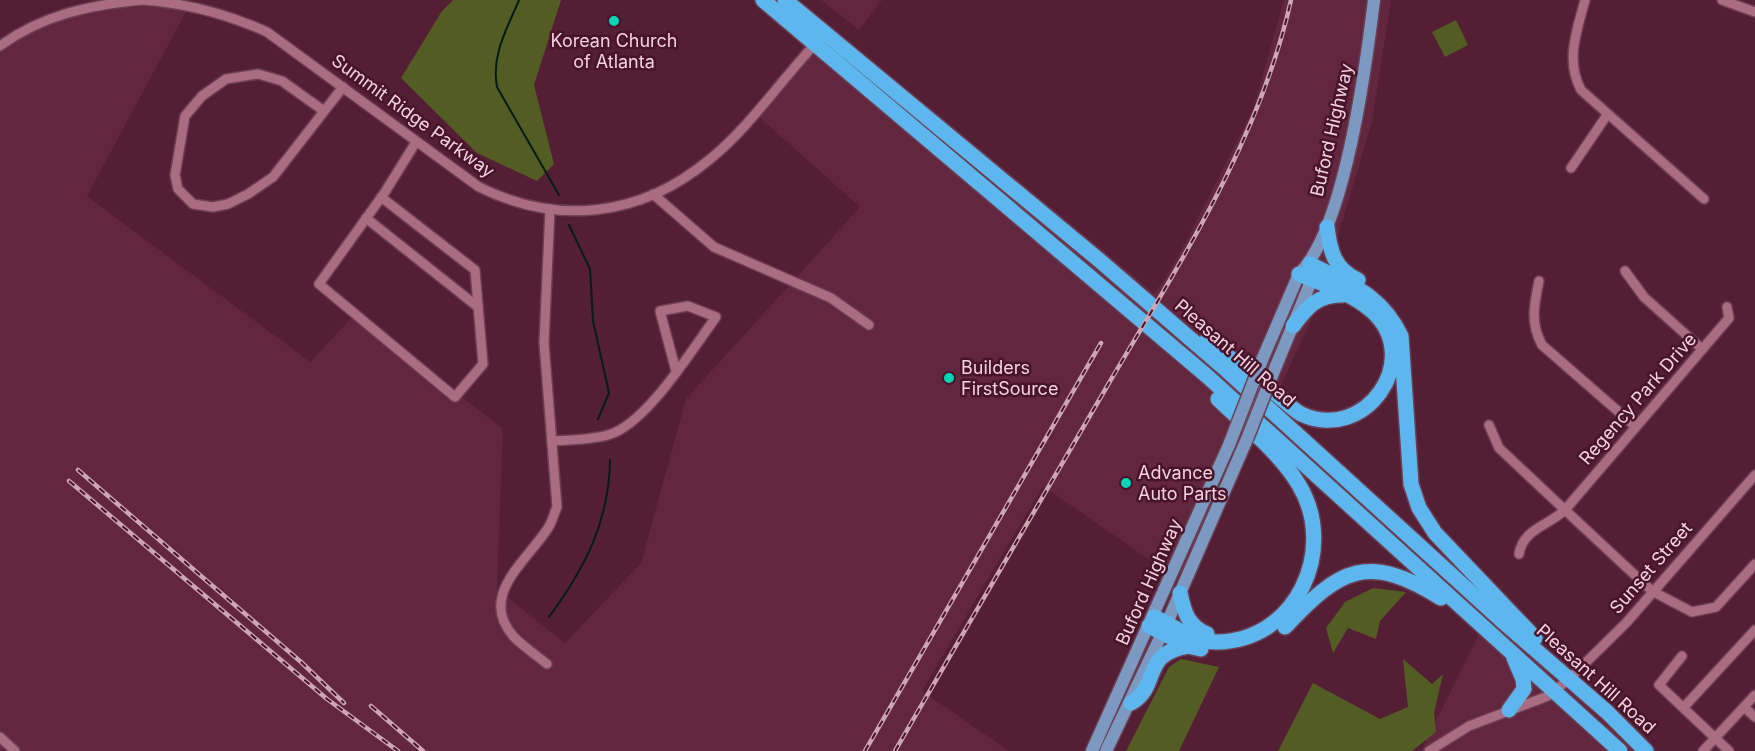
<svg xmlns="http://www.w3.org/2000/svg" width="1755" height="751" font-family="Inter,sans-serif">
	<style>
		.built { fill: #63263f }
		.green { fill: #535c22 }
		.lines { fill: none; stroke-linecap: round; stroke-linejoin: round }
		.stream { stroke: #041c17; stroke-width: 2 }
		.minor-casing { stroke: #6c3e52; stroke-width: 12 }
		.major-casing { stroke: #6c3e52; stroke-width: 15 }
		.highway-casing { stroke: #6c3e52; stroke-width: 18 }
		.minor { stroke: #aa6c81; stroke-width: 9 }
		.major { stroke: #7c99c2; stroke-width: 12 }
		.highway { stroke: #5db7ee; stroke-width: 15 }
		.rail-casing { stroke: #cda6b3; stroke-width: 4.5 }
		.rail { stroke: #48142a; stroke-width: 2; stroke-dasharray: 7; stroke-linecap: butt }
		.major-bridge-casing { stroke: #6c3e52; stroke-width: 15; stroke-linecap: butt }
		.major-bridge { stroke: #7c99c2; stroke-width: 12 }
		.poi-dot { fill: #00d5b7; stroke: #48142a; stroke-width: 2 }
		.labels { text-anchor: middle; stroke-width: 5; stroke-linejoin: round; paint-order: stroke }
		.poi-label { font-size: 18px; fill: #f5d2dd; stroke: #48142a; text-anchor: start }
		.street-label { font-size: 18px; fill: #f5d2dd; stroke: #48142a }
	</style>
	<rect width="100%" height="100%" fill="#541f34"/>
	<!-- built -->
	<g class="built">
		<path d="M821 0H882L859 30Z"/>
		<path d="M1284 0H1391L1372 122 1315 312 1189 583 1154 563 1043 486 922 691 1009 751H0V51L25 35 87 11 141 2 188 8 87 196 310 362 355 314 503 429 497 589 565 643 641 563 686 399 860 207 758 116 824 39 941 117 1154 293 1165 279 1186 241 1253 110Z"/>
		<path d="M1493 606 1642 751H1421Z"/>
	</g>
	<!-- green -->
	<g class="green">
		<path d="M453 0H561L534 85 554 164 537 181 477 153 401 78 442 11Z"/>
		<path d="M1456 20 1468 45 1445 57 1432 32Z"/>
		<path d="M1373 588 1406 592 1380 621 1376 639 1348 628 1333 653 1326 628 1345 602Z"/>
		<path d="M1181 659 1219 667 1179 751H1126L1169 667Z"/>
		<path d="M1403 659 1432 684 1443 674 1434 713 1436 732 1412 751H1278L1313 683 1380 719 1408 707Z"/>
	</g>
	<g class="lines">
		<!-- stream -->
		<g class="stream">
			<path d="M519 0C507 29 491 55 497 87L559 195"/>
			<path d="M569 225 590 269 593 321 609 393 598 419"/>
			<path d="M549 617C585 568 609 522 610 460"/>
		</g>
		<defs>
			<g id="minor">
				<path d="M142 0C187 3 227 14 267 32L479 187C558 226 640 217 709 160 750 127 781 80 817 42"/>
				<path d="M1585 0C1577 31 1565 60 1581 90L1704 199"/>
				<path d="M1722 0 1755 12"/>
				<path d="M0 46C42 15 90 5 142 0"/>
				<path d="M324 111 282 81 258 74 226 79 202 96 185 116 175 175 178 189 193 204 213 207 228 204 248 194 273 177 343 87"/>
				<path d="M1571 168 1607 115"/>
				<path d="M653 194 714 247 831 298 869 325"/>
				<path d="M381 197 475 270 483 364 455 397 319 284C341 253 363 223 385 192L416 142"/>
				<path d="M366 218 478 307"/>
				<path d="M1625 271 1644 297 1702 349"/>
				<path d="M1539 281C1534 305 1530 323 1542 345L1635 426"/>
				<path d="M1727 307 1729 318 1565 510 1652 591 1692 612 1716 607 1755 564"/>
				<path d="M1489 425 1499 448 1565 510C1548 526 1523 529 1519 554"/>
				<path d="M552 441C570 440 590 440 608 435 646 425 693 348 716 317L688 306 660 311 676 371"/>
				<path d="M1682 656 1659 685 1729 751"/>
				<path d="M547 664C536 655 524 647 514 637 477 596 527 561 548 528 552 522 554 514 557 507L544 343 550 209"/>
				<path d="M1684 707 1755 630"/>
				<path d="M1744 707 1755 717"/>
				<path d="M0 737 15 751"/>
				<path d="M1429 751 1469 726 1548 696 1569 679 1626 623 1755 475"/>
				<path d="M1703 751 1755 695"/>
			</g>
			<g id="major">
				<path d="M1262 360 1299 274C1345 229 1366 66 1374 0"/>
				<path d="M1276 366 1312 279 1311 271"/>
				<path d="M1092 751 1229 445"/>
				<path d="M1106 751 1167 623 1247 439"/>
			</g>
			<g id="highway">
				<path d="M763 0 1207 376 1620 751"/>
				<path d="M785 0 1099 260 1223 367 1500 619 1607 712 1646 751"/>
				<path d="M1327 227C1330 251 1334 269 1358 280"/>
				<path d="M1310 264C1350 285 1380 293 1401 336L1411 484 1419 508 1435 533 1535 638"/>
				<path d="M1293 326C1307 307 1318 294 1343 295"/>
				<path d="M1207 340C1230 358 1253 376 1276 394 1284 400 1292 409 1301 414 1365 444 1425 359 1372 311 1353 294 1323 284 1299 274"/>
				<path d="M1180 593C1184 612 1188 626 1207 634"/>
				<path d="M1154 617C1175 626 1193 642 1217 642 1296 641 1338 550 1299 485 1281 454 1244 424 1218 399"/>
				<path d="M1149 626 1188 646 1201 649"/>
				<path d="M1285 627C1341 567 1368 553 1441 598"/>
				<path d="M1131 703C1161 686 1140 654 1188 646"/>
				<path d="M1509 710 1524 689 1523 679 1514 658"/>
			</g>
		</defs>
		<!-- minor casing -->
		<use href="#minor" class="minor-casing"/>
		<!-- major casing -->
		<use href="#major" class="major-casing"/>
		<!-- highway casing -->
		<use href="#highway" class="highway-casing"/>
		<!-- minor -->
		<use href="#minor" class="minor"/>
		<!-- major -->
		<use href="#major" class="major"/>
		<!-- highway -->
		<use href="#highway" class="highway"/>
		<defs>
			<g id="rail">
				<path d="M78 470 301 662 344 703"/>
				<path d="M69 481 327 699 398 751"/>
				<path d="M371 706 423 751"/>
				<path d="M865 751 1101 343"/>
				<path d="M895 751C966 628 1038 505 1109 383 1181 261 1260 139 1291 0"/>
			</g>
		</defs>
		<!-- rail casing -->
		<use href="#rail" class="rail-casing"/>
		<!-- rail -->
		<use href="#rail" class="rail"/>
		<defs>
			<g id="major-bridge">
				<path d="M1247 439 1276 366"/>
				<path d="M1229 445 1262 360"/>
			</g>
		</defs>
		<!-- major-bridge casing -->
		<use href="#major-bridge" class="major-bridge-casing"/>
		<!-- major-bridge -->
		<use href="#major-bridge" class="major-bridge"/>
	</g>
	<!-- markers -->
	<g class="poi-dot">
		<circle cx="614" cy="21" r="6"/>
		<circle cx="949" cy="378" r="6"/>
		<circle cx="1126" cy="483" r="6"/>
	</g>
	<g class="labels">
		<!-- poi labels -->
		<g class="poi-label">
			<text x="614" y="47" text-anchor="middle">Korean Church<tspan x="614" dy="21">of Atlanta</tspan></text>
			<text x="961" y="374">Builders<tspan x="961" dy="21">FirstSource</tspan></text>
			<text x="1138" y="479">Advance<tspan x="1138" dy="21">Auto Parts</tspan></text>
		</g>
		<!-- street labels -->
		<g class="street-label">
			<text transform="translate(413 116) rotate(36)" y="6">Summit Ridge Parkway</text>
			<text transform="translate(1332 130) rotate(-77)" y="6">Buford Highway</text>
			<text transform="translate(1235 353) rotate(41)" y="6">Pleasant Hill Road</text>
			<text transform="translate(1638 399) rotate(-49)" y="6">Regency Park Drive</text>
			<text transform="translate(1651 568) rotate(-49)" y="6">Sunset Street</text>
			<text transform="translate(1149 582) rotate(-66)" y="6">Buford Highway</text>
			<text transform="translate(1596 679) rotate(42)" y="6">Pleasant Hill Road</text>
		</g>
	</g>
</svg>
